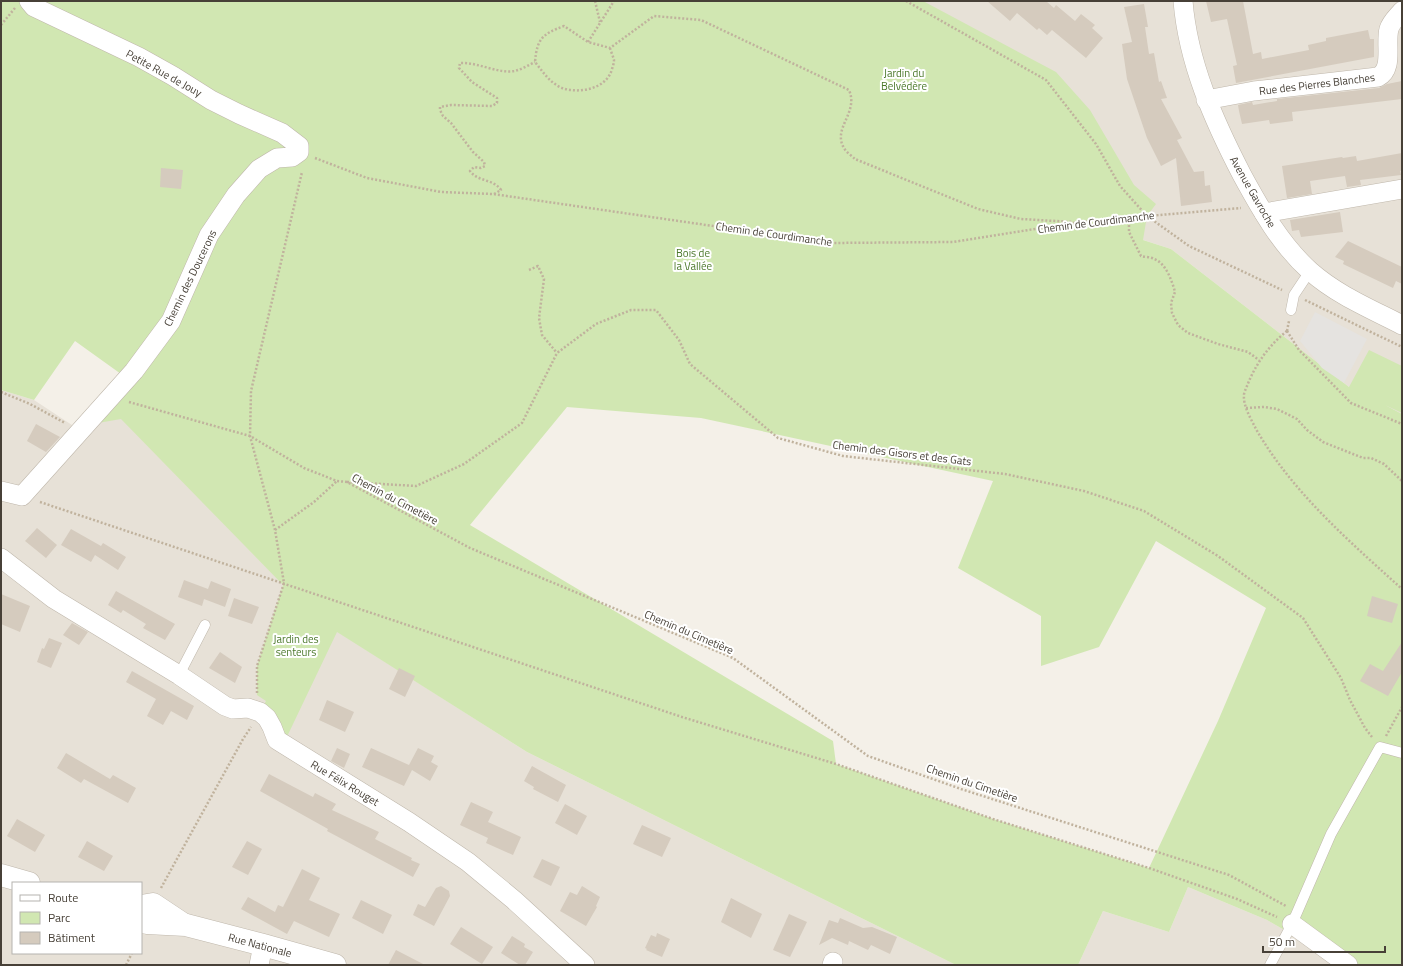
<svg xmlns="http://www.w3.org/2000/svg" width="1403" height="966" font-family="'Titillium Web',sans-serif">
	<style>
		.residential { fill: #e7e1d7; fill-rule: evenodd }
		.green { fill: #d1e7b2; fill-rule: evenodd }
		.parking { fill: #e5e3e0 }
		.building { fill: #d5cbbe }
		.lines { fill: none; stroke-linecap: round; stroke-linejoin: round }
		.service-casing { stroke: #bfb7ab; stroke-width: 11 }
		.minor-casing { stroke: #bfb7ab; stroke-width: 20 }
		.tertiary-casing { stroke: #bfb7ab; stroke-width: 23 }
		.path { stroke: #c0b29d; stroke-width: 2.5; stroke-dasharray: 2 2; stroke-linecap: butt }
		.service { stroke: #fff; stroke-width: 10 }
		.minor { stroke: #fff; stroke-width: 19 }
		.tertiary { stroke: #fff; stroke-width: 22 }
		.labels { text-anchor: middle; stroke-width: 4; stroke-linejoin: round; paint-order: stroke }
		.street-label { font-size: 11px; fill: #474037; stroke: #fff }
		.park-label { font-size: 11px; fill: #4b782b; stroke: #fff }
	</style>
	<rect width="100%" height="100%" fill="#f4f0e8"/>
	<!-- residential -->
	<g class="residential">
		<path d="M411 1H1402V414L1349 387 1171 249Z"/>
		<path d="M1 390 34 400 75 427 121 418 316 618 527 752 956 965H1ZM13 883H141V953H13Z"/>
		<path d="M1188 887 1267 920 1345 965H1078L1103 911 1169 932Z"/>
	</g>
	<!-- green -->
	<path class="green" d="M1 1H923L1056 72 1090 110 1134 185 1156 204 1147 216 1143 240 1171 249 1349 387 1369 350 1402 366V413L1385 405 1402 414V965H1345L1267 920 1188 887 1169 932 1103 911 1078 965H956L527 752 337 632 283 745 260 712 266 701 257 695V666L283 585 121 419 75 427 121 374 75 341 34 400 1 390ZM567 407 701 418 993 481 958 568 1041 616V666L1099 647 1156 541 1266 608 1218 721 1149 868 993 819 836 764 833 741 470 525Z"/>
	<!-- parking -->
	<path class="parking" d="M1315 312 1367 339 1344 383 1322 368 1300 341Z"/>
	<!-- building -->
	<g class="building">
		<path d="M987 1H1046L1054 8 1056 5 1075 21 1081 14 1095 25 1092 28 1103 38 1086 58 1052 30 1047 35 1039 28 1037 30 1017 13 1010 21Z"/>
		<path d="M1206 1H1243L1253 54 1261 52 1262 59 1309 50 1308 45 1326 41V38L1368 30 1370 39H1374V57L1236 83 1233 66 1237 65 1227 19 1211 22Z"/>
		<path d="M1144 4 1148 27H1145L1149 54 1154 53 1159 82 1161 81 1167 98 1161 99 1182 138 1177 140 1194 172 1204 171 1205 186 1210 185 1212 202 1181 206 1176 158 1161 166 1147 138 1127 79 1122 44 1132 42 1124 7Z"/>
		<path d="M1402 81V99L1292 112 1293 121 1270 124 1269 120 1242 124 1239 111 1238 105 1252 102 1253 105 1277 101V99L1379 88 1387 84Z"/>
		<path d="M1402 153V170L1400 171 1401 175 1360 180 1361 185 1347 187 1345 176 1310 181 1312 194 1287 198 1282 166 1342 157 1343 158 1356 156 1357 161Z"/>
		<path d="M161 168 183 170 181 189 160 187Z"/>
		<path d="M1340 212 1343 232 1301 237 1299 230 1292 231 1290 220Z"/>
		<path d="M1348 241 1402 267V284L1396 281 1393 288 1343 264 1344 261 1335 257Z"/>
		<path d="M36 424 60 437 46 452 27 441Z"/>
		<path d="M37 528 57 545 46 558 25 541Z"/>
		<path d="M71 529 101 546 103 543 126 557 118 570 95 555 91 562 61 545Z"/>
		<path d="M184 580 208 589 211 581 231 589 225 607 204 599 202 606 178 597Z"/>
		<path d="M116 591 175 624 165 640 143 628 146 624 123 610 121 613 108 605Z"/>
		<path d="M1 594 30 606 20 632 1 624Z"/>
		<path d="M1372 596 1398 604 1392 623 1367 616Z"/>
		<path d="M234 598 259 607 252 624 228 616Z"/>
		<path d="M72 623 88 632 79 645 63 635Z"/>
		<path d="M49 638 62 643 51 668 37 662 42 648 44 649Z"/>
		<path d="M1402 642V672L1388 696 1360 681 1370 664 1383 671Z"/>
		<path d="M220 652 242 667 235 683 209 668Z"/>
		<path d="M399 668 415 676 405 697 389 689Z"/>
		<path d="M132 671 194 706 187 720 171 711 163 725 147 716 156 699 126 682Z"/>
		<path d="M327 700 354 712 345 732 319 720Z"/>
		<path d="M337 748 350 754 344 768 331 761Z"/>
		<path d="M371 748 409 765 418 748 434 756 431 762 438 766 430 781 412 770 404 786 362 767Z"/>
		<path d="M66 753 110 779 113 775 136 788 128 803 84 779 81 783 57 768Z"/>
		<path d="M532 766 566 785 558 802 533 789 534 787 524 781Z"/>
		<path d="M269 774 313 797 315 793 336 804 332 810 379 832 375 839 412 858 411 860 420 864 413 877 327 831 328 829 260 791Z"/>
		<path d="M471 802 493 812 488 822 521 837 513 855 486 843 488 838 460 825Z"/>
		<path d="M565 804 587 816 577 835 555 823Z"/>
		<path d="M17 819 45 835 35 852 7 836Z"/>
		<path d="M642 825 671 838 662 857 633 844Z"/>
		<path d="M87 841 113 856 104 871 78 857Z"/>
		<path d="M247 841 262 849 248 875 232 867Z"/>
		<path d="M542 859 560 867 551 886 533 877Z"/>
		<path d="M302 869 320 878 309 900 340 914 329 937 294 921 287 934 241 909 248 897 275 912 278 905 283 907Z"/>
		<path d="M441 886 449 891 450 896 434 926 413 915 418 904 425 907 436 888Z"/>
		<path d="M582 886 600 897 596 906 597 907 586 926 560 911 570 892 577 895Z"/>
		<path d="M731 898 762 914 751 938 721 922Z"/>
		<path d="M361 900 392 915 383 934 352 918Z"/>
		<path d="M789 914 807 922 790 957 773 950Z"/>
		<path d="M840 918 863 928 872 927 897 937 890 954 871 945 868 950 849 941 848 945 832 938 819 945 829 920 838 923Z"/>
		<path d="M461 927 493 947 482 964 450 944Z"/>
		<path d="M657 933 670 939 662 957 646 950 647 949 645 948 651 935 656 937Z"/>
		<path d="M512 936 525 944 524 947 533 952 525 965H520L501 953Z"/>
		<path d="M396 950 425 965H388Z"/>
	</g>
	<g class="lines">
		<defs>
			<g id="service">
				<path d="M1291 310 1294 295 1310 271"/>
				<path d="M179 675 205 625"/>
				<path d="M1270 965 1292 924 1331 834 1380 747 1402 753"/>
			</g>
			<g id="minor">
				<path d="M1183 1C1188 63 1214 121 1242 175 1261 210 1281 245 1310 271 1337 295 1371 309 1402 325"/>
				<path d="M1206 100 1254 91 1378 77C1394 69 1385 44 1389 29 1391 22 1397 17 1402 11"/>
				<path d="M1264 213 1402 189"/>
				<path d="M1 491 22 496 134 371 171 321 209 235 236 195 259 169 277 158 292 157 299 152V146L282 133 239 114 211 100 173 76 139 57 34 7 29 1"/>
				<path d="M1 558 54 599 179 675 225 706 233 709 248 708 260 712 267 718 272 727 277 740 409 822 468 862 514 900 585 965"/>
				<path d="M1292 924 1348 965"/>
				<path d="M259 965 263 945"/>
				<path d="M832 965 833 962"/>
			</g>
			<g id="tertiary">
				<path d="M1 875 29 883"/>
				<path d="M141 906 153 904 183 924"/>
				<path d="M141 919 147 923 186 925 263 945 335 965"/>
			</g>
		</defs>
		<!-- service casing -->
		<use href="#service" class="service-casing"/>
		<!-- minor casing -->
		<use href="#minor" class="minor-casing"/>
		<!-- tertiary casing -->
		<use href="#tertiary" class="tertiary-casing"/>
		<!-- path -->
		<g class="path">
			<path d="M595 1 600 22"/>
			<path d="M906 1 1046 80 1096 144 1120 186 1147 216 1189 246 1282 290"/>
			<path d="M1 25 15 8"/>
			<path d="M588 42 614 1"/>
			<path d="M610 48C611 52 613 56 614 60 614 63 613 66 612 69 607 89 579 94 562 88 550 83 543 72 535 62 537 39 542 34 564 26L588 42 610 48 654 16 701 20 849 90C859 113 832 128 844 148 846 152 852 156 855 159L978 209 1021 219 1073 222"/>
			<path d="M315 158 367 178 441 192 493 194 830 243 953 242 1079 222 1241 208"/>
			<path d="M494 194 501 190C494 179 478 182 470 171L474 167 481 168 485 166 484 162 473 152 451 123 443 116 440 110V107L451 105 492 106 497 103V98L472 82 459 68 460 63C478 62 498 74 515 71 522 69 529 65 535 62"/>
			<path d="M1129 217V232L1141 256C1145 257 1151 257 1154 259 1166 263 1172 281 1175 292L1171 303 1172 313 1178 325 1188 333 1218 344 1248 352 1259 360"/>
			<path d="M529 270 538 266 544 279 539 318 542 335 557 353"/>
			<path d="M1305 300 1402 347"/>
			<path d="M1287 331C1269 345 1255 365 1247 386 1246 389 1244 392 1244 395 1243 406 1251 419 1256 429 1292 492 1349 541 1402 589"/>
			<path d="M1287 331 1299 350 1351 403 1402 424"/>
			<path d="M1287 331 1289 321"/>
			<path d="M1 392 30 404 65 423"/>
			<path d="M129 402 250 436 304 468 337 481 347 482 470 548 733 658 868 756 961 789 1229 875 1286 906"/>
			<path d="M1246 408 1264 407 1277 409 1297 419 1307 430 1323 442 1363 458H1371L1384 464 1402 481"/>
			<path d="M347 482 416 486 464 464 522 423 557 353 596 324 631 310H656L679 340 690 364 778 438 843 456 1005 474 1084 491 1144 511 1218 556 1303 618 1341 678 1350 700 1365 728 1372 737"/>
			<path d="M40 502 682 717 836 764 993 819 1149 868 1237 899 1277 917"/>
			<path d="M275 530 314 502 337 481"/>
			<path d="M257 693V666L284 583 275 530 250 436 251 391 302 172"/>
			<path d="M1386 736 1402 707"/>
			<path d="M161 888 243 739 251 727"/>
			<path d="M126 965 132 953"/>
		</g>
		<!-- service -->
		<use href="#service" class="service"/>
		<!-- minor -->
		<use href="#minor" class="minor"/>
		<!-- tertiary -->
		<use href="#tertiary" class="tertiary"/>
	</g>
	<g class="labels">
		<!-- street labels -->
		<g class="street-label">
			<text transform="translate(164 73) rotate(29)" y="4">Petite Rue de Jouy</text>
			<text transform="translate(1317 84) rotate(-7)" y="4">Rue des Pierres Blanches</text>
			<text transform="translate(1253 192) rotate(60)" y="4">Avenue Gavroche</text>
			<text transform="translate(1096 222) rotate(-7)" y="4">Chemin de Courdimanche</text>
			<text transform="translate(774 234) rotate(8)" y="4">Chemin de Courdimanche</text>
			<text transform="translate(190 278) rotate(-64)" y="4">Chemin des Doucerons</text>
			<text transform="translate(902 453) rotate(7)" y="4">Chemin des Gisors et des Gats</text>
			<text transform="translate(395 499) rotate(28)" y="4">Chemin du Cimetière</text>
			<text transform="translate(689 632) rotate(23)" y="4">Chemin du Cimetière</text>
			<text transform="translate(345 783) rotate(31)" y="4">Rue Félix Rouget</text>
			<text transform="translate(972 783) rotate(19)" y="4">Chemin du Cimetière</text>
			<text transform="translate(260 945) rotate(15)" y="4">Rue Nationale</text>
		</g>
		<!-- park labels -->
		<g class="park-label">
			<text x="904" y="77">Jardin du<tspan x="904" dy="13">Belvédère</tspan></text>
			<text x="693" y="257">Bois de<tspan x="693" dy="13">la Vallée</tspan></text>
			<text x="296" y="643">Jardin des<tspan x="296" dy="13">senteurs</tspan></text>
		</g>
	</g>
	<!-- border -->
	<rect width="1403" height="966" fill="none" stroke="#474037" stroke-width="4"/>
	<!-- legend -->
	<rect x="12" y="882" width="130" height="72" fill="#ffffff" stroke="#b5b3af"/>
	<rect x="20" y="895" width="20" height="6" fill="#ffffff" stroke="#b5b3af"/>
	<text x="48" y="902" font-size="12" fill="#474037">Route</text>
	<rect x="20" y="912" width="20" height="12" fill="#d1e7b2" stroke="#b5b3af"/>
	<text x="48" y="922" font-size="12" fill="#474037">Parc</text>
	<rect x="20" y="932" width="20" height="12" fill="#d5cbbe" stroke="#b5b3af"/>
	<text x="48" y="942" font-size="12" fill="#474037">Bâtiment</text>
	<!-- scale -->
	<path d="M1263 946v6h122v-6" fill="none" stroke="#474037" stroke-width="2"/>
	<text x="1269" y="946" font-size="12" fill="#474037" stroke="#ffffff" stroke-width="3" paint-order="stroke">50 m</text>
</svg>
